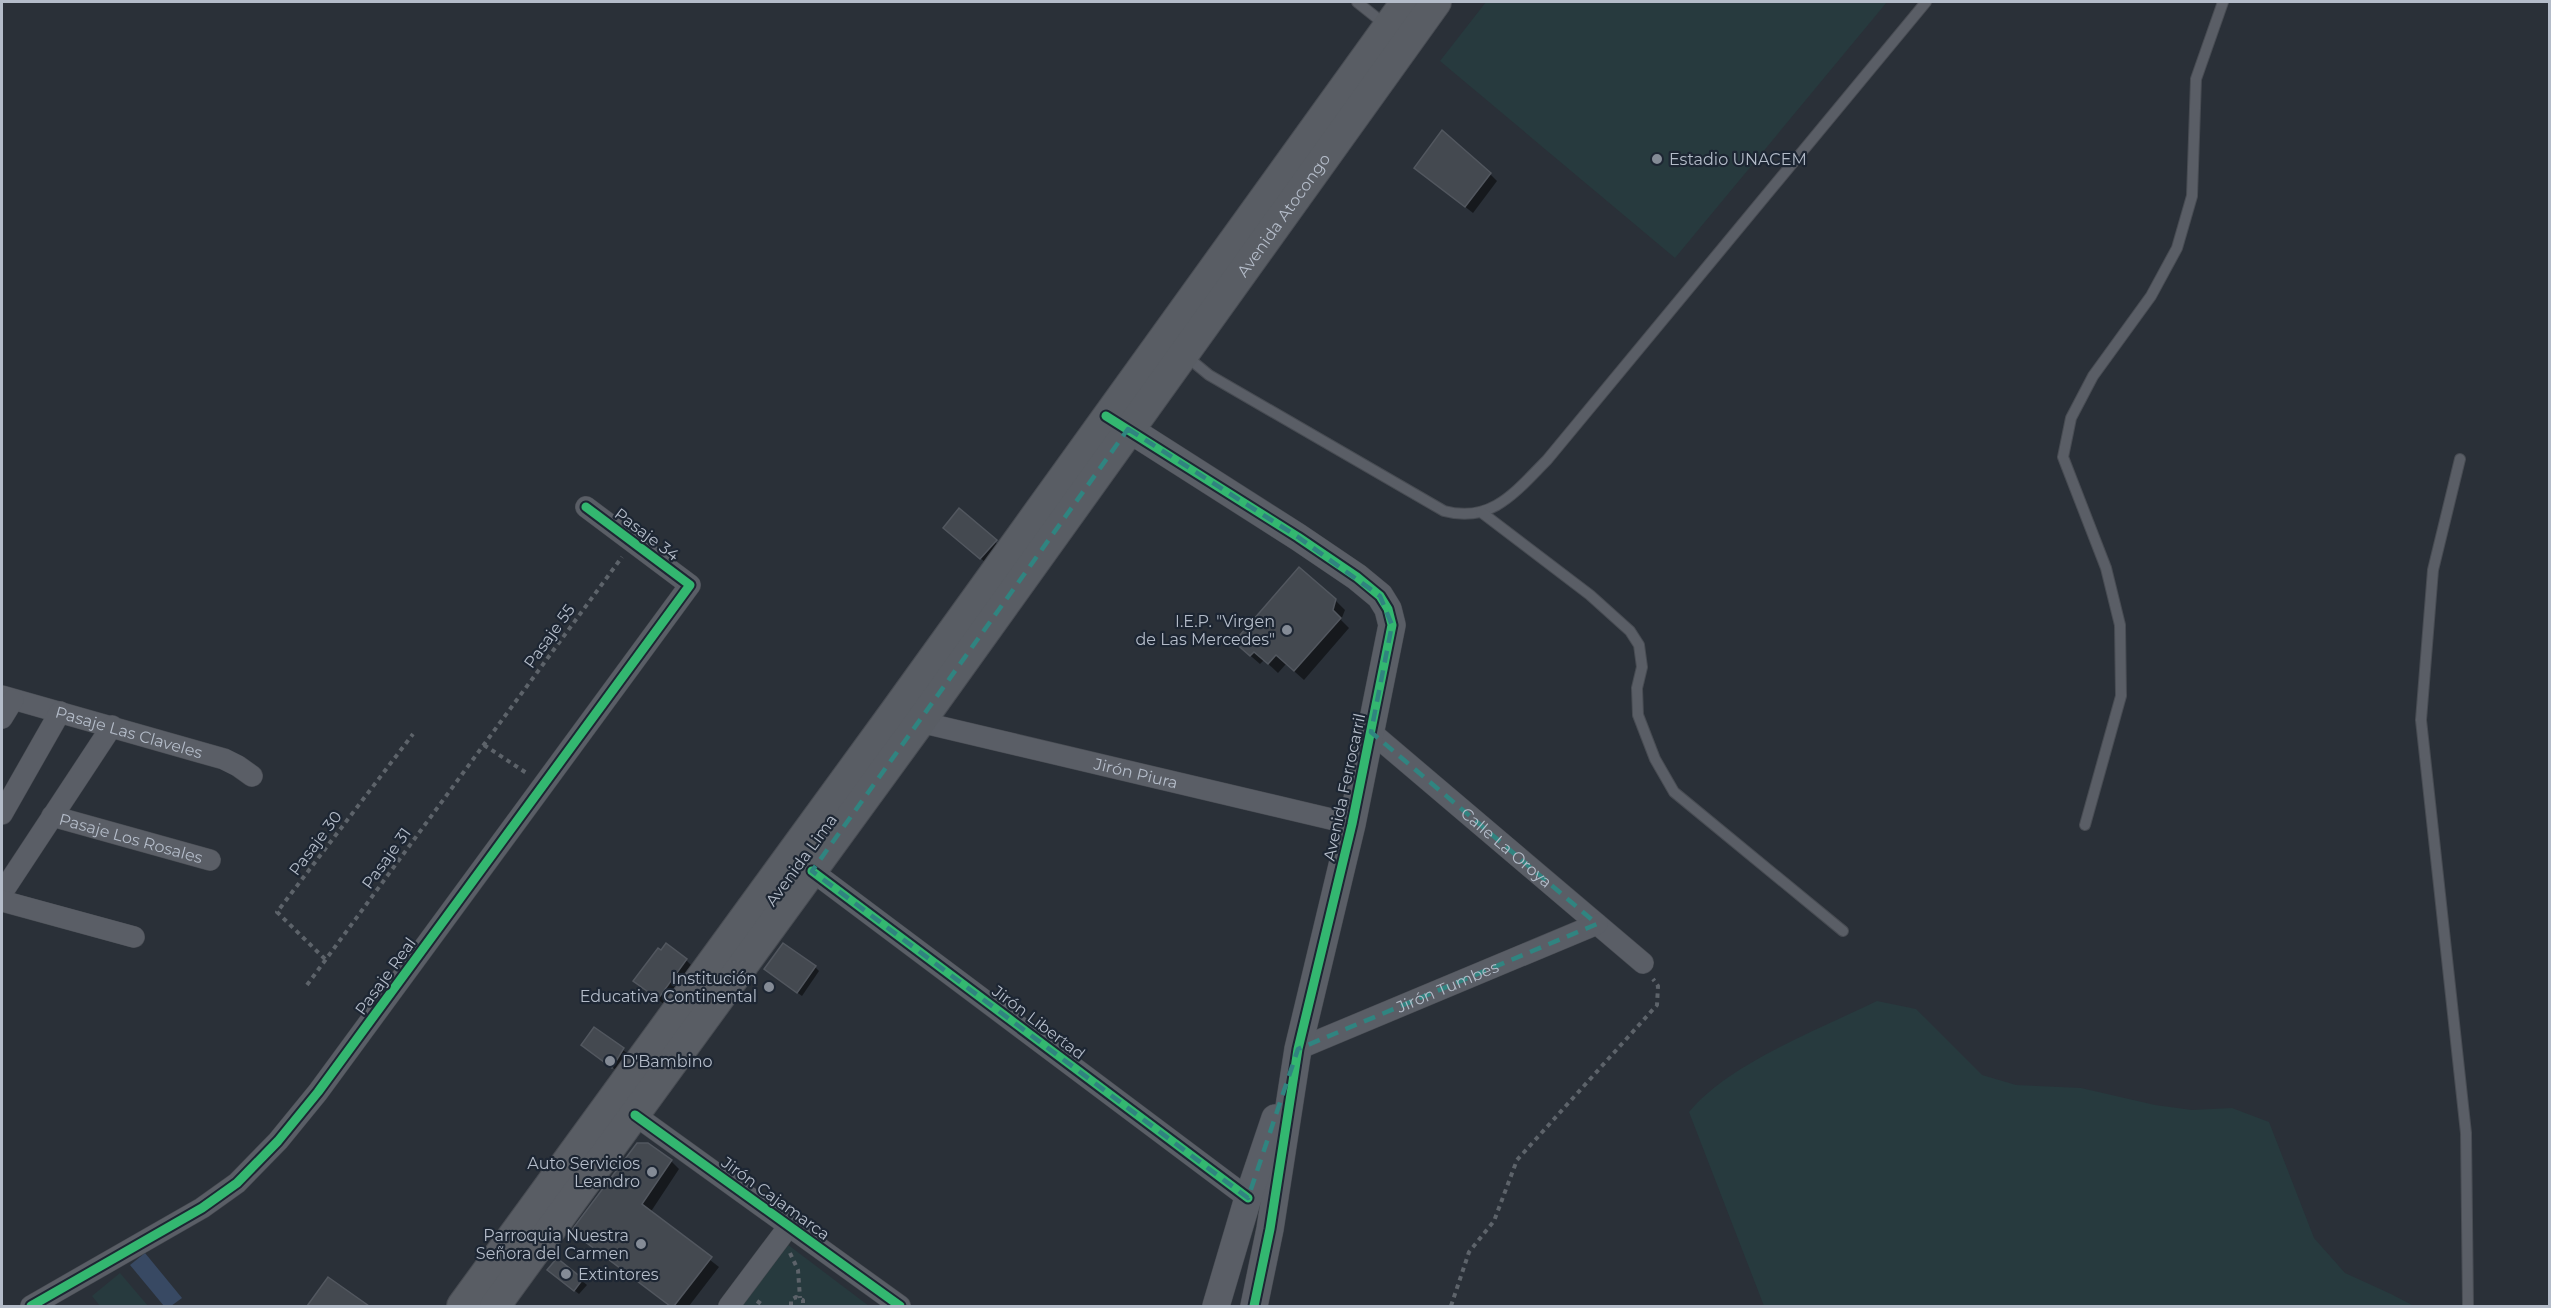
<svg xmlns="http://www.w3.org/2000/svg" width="2551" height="1308" font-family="Montserrat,sans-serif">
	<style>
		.green { fill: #273a3e }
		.water { fill: #384963 }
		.shadow { fill: #0007 }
		.building { fill: #444950; stroke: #52575f; stroke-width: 1.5 }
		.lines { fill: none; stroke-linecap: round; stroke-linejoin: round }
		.service-casing { stroke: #484c53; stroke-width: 12 }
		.minor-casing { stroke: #484c53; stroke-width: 22 }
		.tertiary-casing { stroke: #484c53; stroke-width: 28 }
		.secondary-casing { stroke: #484c53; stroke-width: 32 }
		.path { stroke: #5d636a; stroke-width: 4; stroke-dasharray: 4.5 4.5; stroke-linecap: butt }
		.service { stroke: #5a5e66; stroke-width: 10 }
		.minor { stroke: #5a5e66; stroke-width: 21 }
		.tertiary { stroke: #5a5e66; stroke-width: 27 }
		.secondary { stroke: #595d64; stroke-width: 30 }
		.cycleway-casing { stroke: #1d2633; stroke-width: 13 }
		.cycleway { stroke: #33b770; stroke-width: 9 }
		.marked { fill: none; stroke: #308480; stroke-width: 4.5; stroke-dasharray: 12 8; stroke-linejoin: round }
		.poi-dot { fill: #848b96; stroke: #1d2633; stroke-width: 2 }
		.labels { text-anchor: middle; stroke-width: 4.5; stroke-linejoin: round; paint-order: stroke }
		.poi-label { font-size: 16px; fill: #b4bcc9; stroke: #1d2633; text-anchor: end }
		.street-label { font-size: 16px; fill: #b4bcc9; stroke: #1d2633 }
	</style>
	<rect width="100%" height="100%" fill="#2a3038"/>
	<!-- green -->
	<g class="green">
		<path d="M1486 2H1887L1675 258 1440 61Z"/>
		<path d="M1877 1001 1916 1009 1982 1075 2016 1085 2081 1088 2155 1105 2192 1110 2232 1108 2269 1122 2314 1238 2345 1273 2391 1294 2414 1306H1764L1689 1112C1729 1063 1820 1029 1877 1001Z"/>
		<path d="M787 1244 869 1306H737Z"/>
		<path d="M120 1273 148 1306H100L92 1296Z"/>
	</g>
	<!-- water -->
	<path class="water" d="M145 1253 182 1298 171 1306H164L130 1265Z"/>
	<!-- shadow -->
	<g class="shadow">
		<path d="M1416 168 1490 174 1497 181 1473 213Z"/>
		<path d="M959 511 1000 546 985 562 949 532Z"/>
		<path d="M1335 600 1345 610 1341 620 1349 628 1304 680 1286 664 1278 673 1264 660 1260 664 1245 651Z"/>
		<path d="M686 960 693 967 665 1005 642 987Z"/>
		<path d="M815 967 819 971 802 996 770 973Z"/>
		<path d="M594 1029 627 1053 616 1070 586 1048Z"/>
		<path d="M671 1161 679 1169 650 1213 719 1267 689 1306H669L573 1231Z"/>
		<path d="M557 1260 587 1285 579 1294 554 1274Z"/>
		<path d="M328 1280 367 1306H310Z"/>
	</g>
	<!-- building -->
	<g class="building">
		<path d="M1442 130 1491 173 1465 207 1414 168Z"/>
		<path d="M959 508 997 540 980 559 943 528Z"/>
		<path d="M1299 567 1336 599 1333 610 1341 618 1294 671 1276 655 1268 664 1254 652 1250 656 1234 642Z"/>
		<path d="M666 943 687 959 658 999 633 981 658 948 661 950Z"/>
		<path d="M783 943 816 966 797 993 764 969Z"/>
		<path d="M594 1027 624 1048 612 1068 581 1045Z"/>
		<path d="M637 1143H648L672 1160 642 1204 712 1257 674 1306H670L571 1231Z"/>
		<path d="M557 1258 583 1279 574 1291 547 1270Z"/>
		<path d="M328 1277 369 1306H307Z"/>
	</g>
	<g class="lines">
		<defs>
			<g id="service">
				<path d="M1357 2 1387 26"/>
				<path d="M1186 356 1209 375 1444 511C1492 524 1516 491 1547 460L1926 2"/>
				<path d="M2460 459 2433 570 2421 720 2466 1133 2468 1306"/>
				<path d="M1481 512 1590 595 1630 631 1639 645 1642 667 1637 688 1638 715 1655 759 1674 792 1843 931"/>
				<path d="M2085 825 2121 696 2120 625 2106 568 2063 457 2071 418 2093 376 2151 296 2177 248 2192 196 2196 79 2223 2"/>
			</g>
			<g id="minor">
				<path id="s1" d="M2 696 224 759 238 766 252 776"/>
				<path d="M2 718 13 700"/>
				<path id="s2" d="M920 722 1352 824"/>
				<path id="s3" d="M1371 732 1643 963"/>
				<path d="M2 814 60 712"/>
				<path id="s4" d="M52 816 210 860"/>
				<path d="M812 871 1248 1198"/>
				<path d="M2 893 112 726"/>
				<path d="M2 901 134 937"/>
				<path id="s5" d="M1298 1049 1597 924"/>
				<path d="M635 1115 900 1306"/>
				<path d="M31 1306 202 1208 237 1183 278 1141 318 1092 690 585 586 507"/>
				<path d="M729 1306 789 1226"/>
			</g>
			<g id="tertiary">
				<path d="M1113 419 1298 537 1357 577 1380 596 1388 609 1392 625 1352 824 1298 1049 1270 1229 1254 1306"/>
				<path d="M1216 1306 1248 1198 1275 1118"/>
			</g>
			<g id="secondary">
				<path d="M462 1306 894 713 1406 2"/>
				<path id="s6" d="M495 1306 920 722 1436 2"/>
			</g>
		</defs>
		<!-- service casing -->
		<use href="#service" class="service-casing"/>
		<!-- minor casing -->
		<use href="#minor" class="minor-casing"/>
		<!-- tertiary casing -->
		<use href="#tertiary" class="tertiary-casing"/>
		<!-- secondary casing -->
		<use href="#secondary" class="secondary-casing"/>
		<!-- path -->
		<g class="path">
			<path d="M484 745 528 774"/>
			<path d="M325 959 277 912 413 734"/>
			<path d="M307 985 622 557"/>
			<path d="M790 1253 798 1270 800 1298"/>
			<path d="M757 1301 764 1306"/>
			<path d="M791 1306V1300L796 1297 803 1300V1306"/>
			<path d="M1451 1306 1469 1252 1494 1221 1517 1160 1657 1005 1658 986 1653 979"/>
		</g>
		<!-- service -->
		<use href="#service" class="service"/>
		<!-- minor -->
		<use href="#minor" class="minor"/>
		<!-- tertiary -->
		<use href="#tertiary" class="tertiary"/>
		<!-- secondary -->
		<use href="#secondary" class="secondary"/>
		<defs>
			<g id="cycleway">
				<path d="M1106 416 1298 537 1357 577 1380 596 1388 609 1392 625 1352 824 1298 1049 1270 1229 1254 1306"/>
				<path d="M812 871 1248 1198"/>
				<path d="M635 1115 900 1306"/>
				<path d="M31 1306 202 1208 237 1183 278 1141 318 1092 690 585 586 507"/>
			</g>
		</defs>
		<!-- cycleway casing -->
		<use href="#cycleway" class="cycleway-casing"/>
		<!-- cycleway -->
		<use href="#cycleway" class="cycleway"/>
	</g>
	<!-- marked area -->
	<path class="marked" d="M1128 429 1298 537 1380 596 1392 625 1371 732 1597 924 1298 1049 1248 1198 812 871Z"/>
	<!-- markers -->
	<g class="poi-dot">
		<circle cx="1657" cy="159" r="6"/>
		<circle cx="1287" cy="630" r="6"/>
		<circle cx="769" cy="987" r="6"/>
		<circle cx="610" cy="1061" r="6"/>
		<circle cx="652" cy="1172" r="6"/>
		<circle cx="641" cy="1244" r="6"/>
		<circle cx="566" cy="1274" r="6"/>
	</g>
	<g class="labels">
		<!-- poi labels -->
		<g class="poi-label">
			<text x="1669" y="165" text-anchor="start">Estadio UNACEM</text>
			<text x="1275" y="627">I.E.P. "Virgen<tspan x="1275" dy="18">de Las Mercedes"</tspan></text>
			<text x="757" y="984">Institución<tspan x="757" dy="18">Educativa Continental</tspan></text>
			<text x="622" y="1067" text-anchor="start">D'Bambino</text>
			<text x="640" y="1169">Auto Servicios<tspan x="640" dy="18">Leandro</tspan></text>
			<text x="629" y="1241">Parroquia Nuestra<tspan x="629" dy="18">Señora del Carmen</tspan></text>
			<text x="578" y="1280" text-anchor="start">Extintores</text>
		</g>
		<!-- street labels -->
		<g class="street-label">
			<text dy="6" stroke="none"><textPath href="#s6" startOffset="1346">Avenida Atocongo</textPath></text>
			<text transform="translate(647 534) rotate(37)" y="6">Pasaje 34</text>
			<text transform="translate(549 636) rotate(-54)" y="6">Pasaje 55</text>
			<text dy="6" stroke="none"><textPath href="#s1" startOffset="132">Pasaje Las Claveles</textPath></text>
			<text dy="6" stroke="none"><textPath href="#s2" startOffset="222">Jirón Piura</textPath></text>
			<text transform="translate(1344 787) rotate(-78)" y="6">Avenida Ferrocarril</text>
			<text dy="6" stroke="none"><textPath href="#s4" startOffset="82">Pasaje Los Rosales</textPath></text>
			<text transform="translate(315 843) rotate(-53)" y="6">Pasaje 30</text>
			<text dy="6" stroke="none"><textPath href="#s3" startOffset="178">Calle La Oroya</textPath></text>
			<text transform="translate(386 858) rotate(-54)" y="6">Pasaje 31</text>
			<text transform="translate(801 860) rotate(-54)" y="6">Avenida Lima</text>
			<text transform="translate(385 976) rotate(-54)" y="6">Pasaje Real</text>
			<text dy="6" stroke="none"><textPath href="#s5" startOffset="162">Jirón Tumbes</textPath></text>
			<text transform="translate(1039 1022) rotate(37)" y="6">Jirón Libertad</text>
			<text transform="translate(776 1198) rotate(36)" y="6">Jirón Cajamarca</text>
		</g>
	</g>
	<!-- border -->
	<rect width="2551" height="1308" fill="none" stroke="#b4bcc9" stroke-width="6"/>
</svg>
